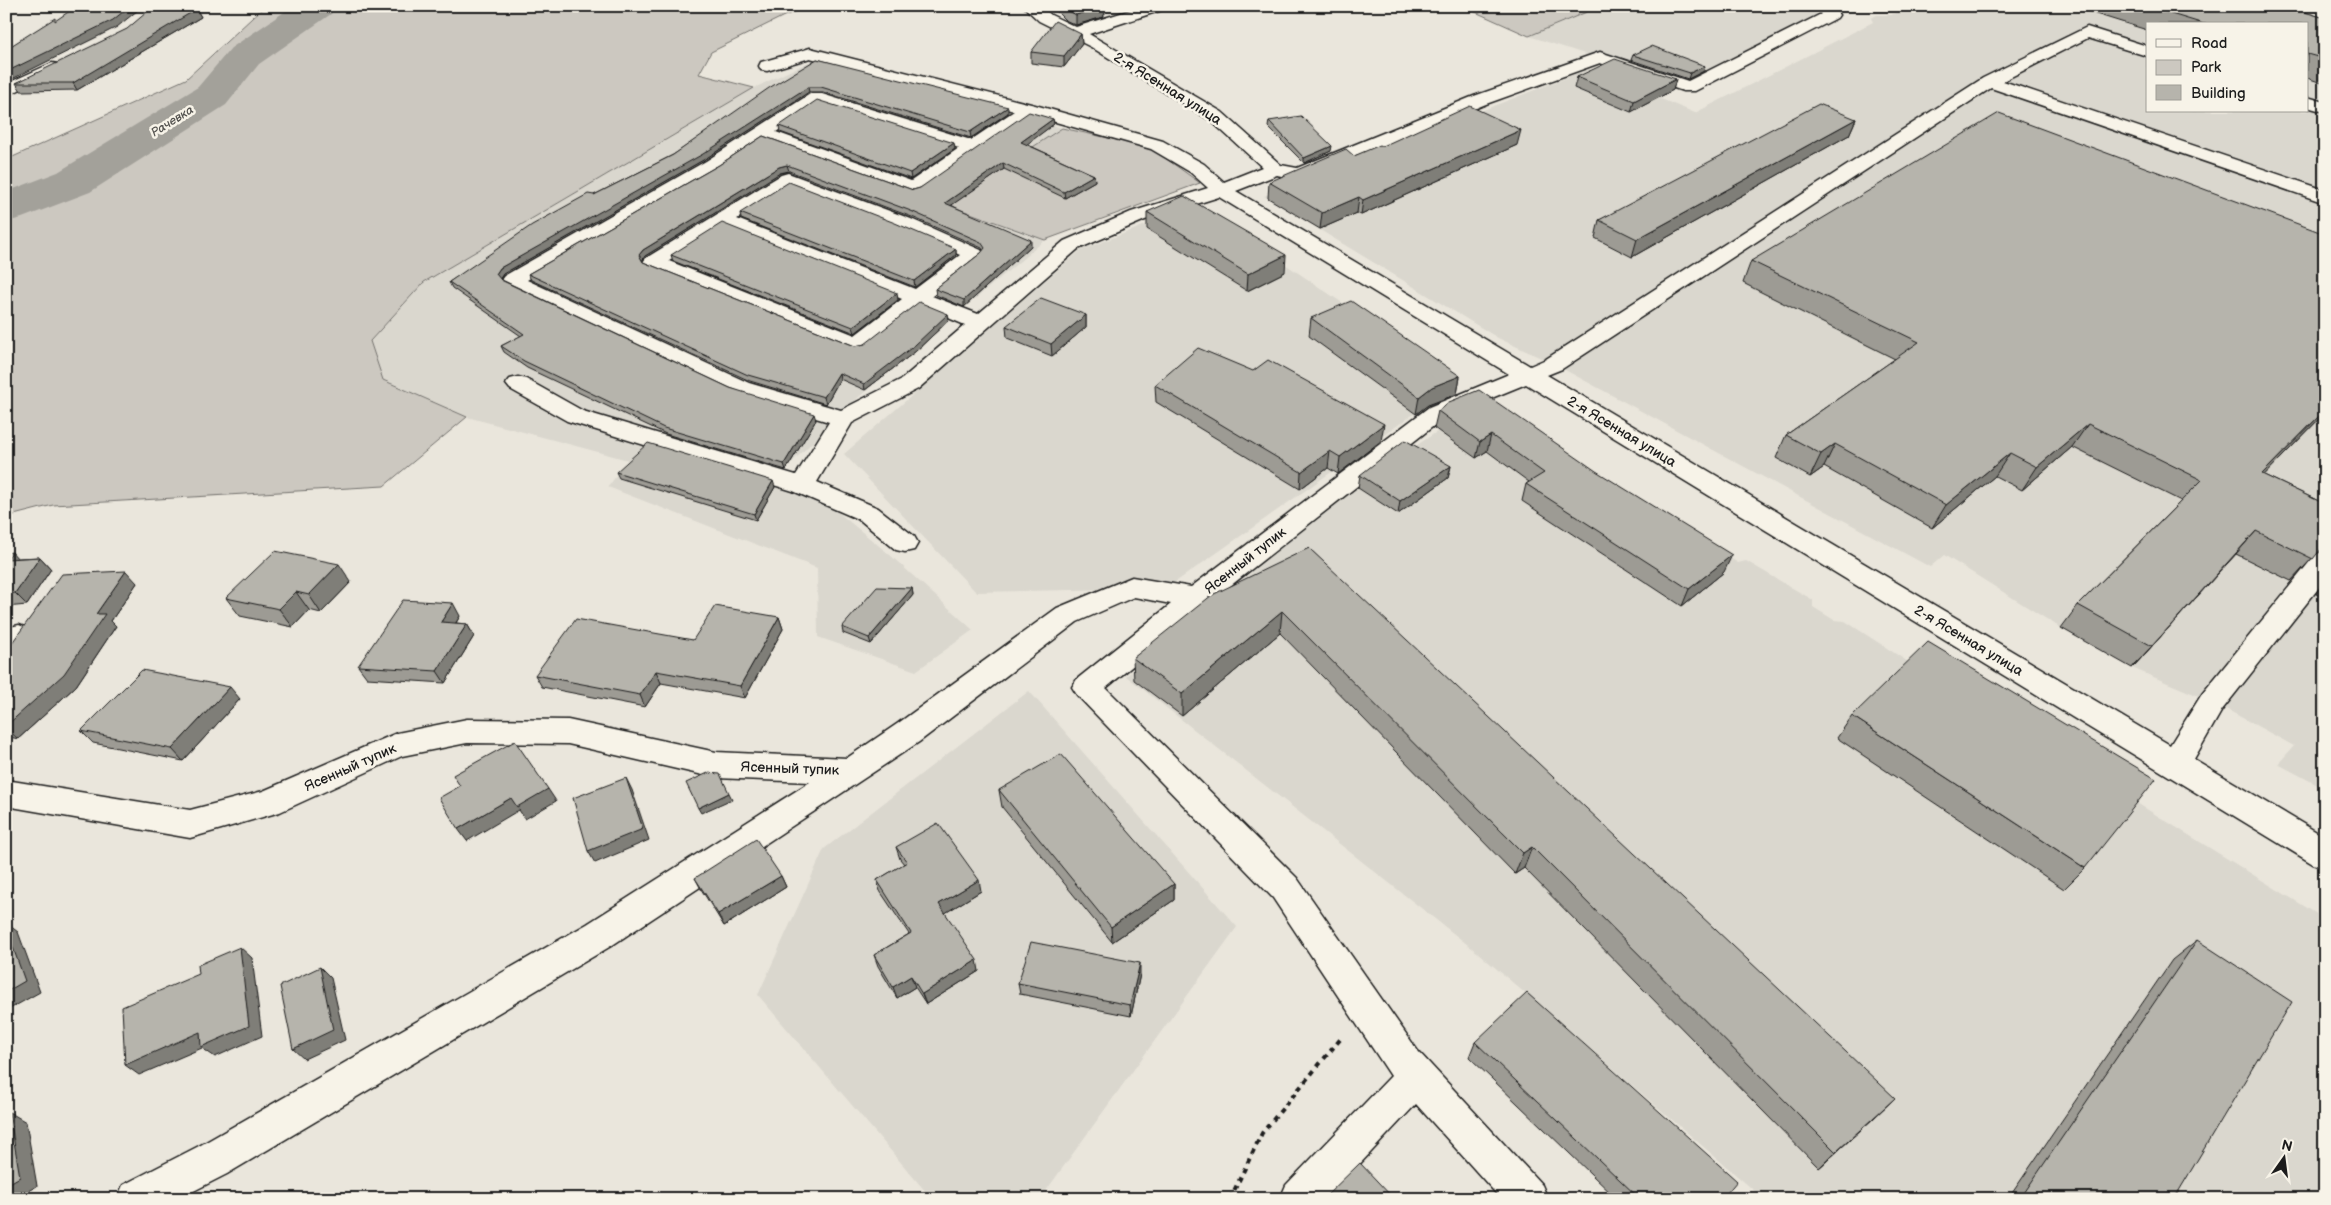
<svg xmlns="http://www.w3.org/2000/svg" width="2331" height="1205" font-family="'Balsamiq Sans',sans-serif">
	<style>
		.built { fill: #dad7ce }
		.green { fill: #ccc8c0; stroke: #74726e }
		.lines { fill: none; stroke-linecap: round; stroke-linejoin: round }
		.river { fill: #a3a19a; fill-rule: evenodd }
		.minor-casing { stroke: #1c1c1c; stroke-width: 3 }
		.path { stroke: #1c1c1c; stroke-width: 4; stroke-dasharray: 5 5; stroke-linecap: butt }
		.minor { fill: #f7f3e8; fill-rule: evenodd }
		.wall { fill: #9d9b94; stroke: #1c1c1c }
		.shaded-wall { fill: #7f7e78; stroke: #1c1c1c }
		.building { fill: #b6b4ac; stroke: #1c1c1c }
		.labels { text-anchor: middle; stroke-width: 5; stroke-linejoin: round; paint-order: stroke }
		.far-water-label { font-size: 12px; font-style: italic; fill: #52514e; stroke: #f7f3e8 }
		.street-label { font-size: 14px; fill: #1c1c1c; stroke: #f7f3e8 }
	</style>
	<rect width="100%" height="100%" fill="#eae6dc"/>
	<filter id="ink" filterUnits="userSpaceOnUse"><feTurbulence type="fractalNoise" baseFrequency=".02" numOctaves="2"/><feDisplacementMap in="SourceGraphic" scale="10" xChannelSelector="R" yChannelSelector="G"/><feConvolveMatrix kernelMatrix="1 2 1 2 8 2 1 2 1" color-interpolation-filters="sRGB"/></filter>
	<g filter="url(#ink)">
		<!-- built -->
		<g class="built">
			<path d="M1601 6H1844L1690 88 1529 36Z"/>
			<path d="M1911 6H2216L2147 24V111H2307V33L2325 38V789L2278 764 2294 746 2213 702 2132 668 2061 628 1944 555 1930 567 1554 364 1498 338 1264 196 1588 69 1695 113 1873 22 1871 18 1877 15H1891Z"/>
			<path d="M815 59 1062 128 945 204 1045 240 860 396 785 469 889 554 973 630 916 671 818 637 817 568 608 487 628 460 467 417 382 380 369 341 424 282 754 88Z"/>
			<path d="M1198 205 1459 382 1167 588 976 592 844 454 1081 250Z"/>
			<path d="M1465 413 1511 417 1738 563 1746 561 1813 600V607L1834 620 1845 621 1913 665 2325 919V1199H1764L1477 952 1126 676 1356 486Z"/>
			<path d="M1029 691 1237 927 1040 1199H932L758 995 824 849Z"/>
		</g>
		<!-- green -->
		<g class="green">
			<path d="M265 6H811L784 16 711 52 699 74 754 88 424 282 370 341 383 380 467 417 384 486 53 505 6 517V160L186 79Z"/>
			<path d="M1462 6H1601L1529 36Z"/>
			<path d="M1062 128 1150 147 1200 183 1045 240 945 204Z"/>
		</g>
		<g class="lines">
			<!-- river -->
			<path class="river" d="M293 6H336L331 14 259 64 226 105 90 192 22 218 6 222V192L58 172 198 87 231 48Z"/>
			<defs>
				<g id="minor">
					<path d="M1023 6H1041L1051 15 1076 27 1143 6H1168L1165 9 1089 34 1222 112 1281 165 1297 168 1474 96 1600 52 1688 81 1821 14 1815 6H1832L1839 15 1837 18 1695 91H1683L1600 63 1486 104 1306 178 1299 180 1277 175 1236 191 1530 366 1546 359 1983 78 2087 27 2147 46V56L2088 38 2003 81 2325 190V203L1991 88 1562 369 1547 375 2170 745 2202 694 2316 554 2325 552V580L2222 710 2194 759 2325 837V868L2313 864 1526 384 1445 417 1206 605 1106 688 1297 878 1418 1051 1542 1185 1548 1199H1501L1416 1104 1327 1199H1280L1286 1185 1391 1076 1273 898 1077 695 1072 687 1077 679 1171 604 1134 597 1077 622 919 742 611 946 227 1174 178 1199H117L123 1185 199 1146 587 924 810 782 716 778 568 744 467 743 402 756 280 812 190 838 6 806V780L190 810 263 791 397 733 467 719 568 720 716 752 847 758 897 724 1057 608 1132 577 1191 587 1429 407 1509 374 1219 197 1145 220 1078 249 918 389 852 423 817 482 878 508 914 536 918 543 914 550 905 552 896 550 860 520 793 491 567 421 510 389 506 384 510 379 518 377 526 379 583 411 796 475 829 422 733 393 504 284 501 280 504 276 706 161 810 94H822L971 140 1014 111 810 58 767 71 761 70 759 66 761 62 804 50 810 48 1035 105 1163 141 1204 164 1224 182 1262 167 1210 120 1091 47 1039 21ZM818 104 959 148 911 181 776 132ZM1031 115 1151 149 1190 172 1208 188 1131 212 1064 241 978 314 932 296 981 258 984 254 981 250 911 219 788 173 781 175 646 258 643 262 646 266 857 351 865 349 920 306 965 325 902 379 841 410 749 383 527 280 720 169 764 140 913 194 920 192ZM790 186 897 227 960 255 915 289 737 219ZM724 227 902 299 855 335 669 261Z"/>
					<path d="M2287 6H2312L2325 10V20L2290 9Z"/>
					<path d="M52 63 58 64 60 68 58 72 6 96V84Z"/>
					<path d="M2307 97 2325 102V112L2307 107Z"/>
					<path d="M19 625 29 629 33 636 29 643 6 650V628Z"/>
				</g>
			</defs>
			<!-- minor casing -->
			<use href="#minor" class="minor-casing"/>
			<!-- path -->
			<path class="path" d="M1230 1199 1262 1133 1343 1036"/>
			<!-- minor -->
			<use href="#minor" class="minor"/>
		</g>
		<!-- wall -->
		<g class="wall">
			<path d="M1051 6H1105V13L1103 17 1076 25 1065 20Z"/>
			<path d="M2070 6H2284L2325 18V84L2307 78V24H2147V30Z"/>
			<path d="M197 10 201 17 77 90 21 91 16 83Z"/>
			<path d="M1081 34 1082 44 1064 67 1031 63V52Z"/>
			<path d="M1633 55 1705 66 1704 71 1688 79 1631 60Z"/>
			<path d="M817 59 1008 113 971 138 823 92H809L705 159 503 274 500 279 730 388 816 420 786 470 666 434 527 368 504 352 501 346 521 336 452 288 449 282 594 195 673 155Z"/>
			<path d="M1577 77 1676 79 1673 90 1631 112 1574 88Z"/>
			<path d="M1053 119 1054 124 1026 144 1094 175 1095 181 1065 198 1004 169 951 205 1031 246 964 307 936 295 935 289 981 253 983 251 982 248 912 217 789 171 780 173 645 256 642 260 643 262 855 346 865 344 948 314 949 320 916 351 865 390 840 379 826 404 750 381 531 280 528 274 719 165 763 136 913 190 920 188Z"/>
			<path d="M1856 119 1849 135 1632 257 1595 238 1599 220Z"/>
			<path d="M1269 121 1331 151 1304 163 1268 127Z"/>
			<path d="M779 126 955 149 911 179 780 132Z"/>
			<path d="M1517 145 1361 215 1357 213 1320 229 1268 198 1269 182 1354 156 1383 146Z"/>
			<path d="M1147 212 1285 272 1247 291 1147 229Z"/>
			<path d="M740 213 956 249V255L915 287 741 219Z"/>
			<path d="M2325 234V413L2264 475 2325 504V550L2318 552 2291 581 2236 554 2132 668 2061 628 2078 605 2181 501 2072 447 2022 490 1995 476 1932 528 1824 467 1810 477 1776 458 1786 435 1895 359 1743 283 1751 261Z"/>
			<path d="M671 255 898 300 855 333 673 261Z"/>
			<path d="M1086 315V327L1052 356 1007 338 1006 326Z"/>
			<path d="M1311 318 1460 376 1457 394 1428 405 1416 414 1309 336Z"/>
			<path d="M1155 385 1381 441 1338 474 1328 468 1300 489 1156 402Z"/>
			<path d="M1449 402 1724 572 1682 606 1522 501 1526 484 1529 482 1487 451 1476 458 1434 428 1438 411Z"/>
			<path d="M1451 466 1448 478 1398 514 1358 488 1360 475Z"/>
			<path d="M616 472 775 487 756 520 619 478Z"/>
			<path d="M1309 548 1876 1116 1819 1168 1524 868 1515 874 1280 633 1182 716 1134 680 1133 658Z"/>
			<path d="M6 553 18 558 40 557 51 569 27 605 6 607Z"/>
			<path d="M351 582 321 613 309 610 293 627 240 616 226 598Z"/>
			<path d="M137 583 111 621 116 626 76 686 18 739 6 736V651Z"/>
			<path d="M2325 583V598L2316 594Z"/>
			<path d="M912 588 913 595 871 644 843 633 842 627Z"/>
			<path d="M460 616 456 623 467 624 474 636 445 683 367 678 358 666Z"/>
			<path d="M779 617 783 629 745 698 661 683 645 707 542 687 535 675 693 640Z"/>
			<path d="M240 699 183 761 93 743 81 731Z"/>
			<path d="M1852 716 2085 868 2064 889 1837 738Z"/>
			<path d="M999 790 1174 884V900L1112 942 1002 807Z"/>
			<path d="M896 847 981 891 945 913 979 971 926 1004 915 987 897 998 878 966 874 955 909 934 880 891 877 880 904 864 900 859Z"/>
			<path d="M781 876 786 887 724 926 701 889 695 878Z"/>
			<path d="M2197 940 2174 1199H2008L2172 960Z"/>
			<path d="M1140 974 1131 1016 1020 994 1018 983Z"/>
			<path d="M1475 1042 1722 1199H1617L1469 1057Z"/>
		</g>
		<!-- shaded-wall -->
		<g class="shaded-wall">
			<path d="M130 6H143L117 27 6 82V72Z"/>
			<path d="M188 6H201L197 10 201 17 77 90 73 83Z"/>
			<path d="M1102 6H1105V13L1103 17 1076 25V15Z"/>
			<path d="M1081 34 1082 44 1064 67V56Z"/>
			<path d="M1705 66 1704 71 1688 79 1690 73Z"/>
			<path d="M1676 79 1673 90 1631 112 1634 101Z"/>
			<path d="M808 87 809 92 705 159 503 274 499 280 496 274 500 268Z"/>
			<path d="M1008 107V113L971 138 970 132Z"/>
			<path d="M1053 119 1054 124 1022 148 1021 142Z"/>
			<path d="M1856 119 1849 135 1632 257 1637 239Z"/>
			<path d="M1521 130 1517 145 1361 215 1363 200Z"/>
			<path d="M954 143 955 149 911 179 910 173Z"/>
			<path d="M1332 146 1331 151 1304 163V158Z"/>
			<path d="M1003 163 1004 169 946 209 945 203Z"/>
			<path d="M787 165 789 171 780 173 645 256 642 261 639 255 643 250 779 167Z"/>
			<path d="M1094 175 1095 181 1065 198 1064 192Z"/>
			<path d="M1359 197 1357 213 1320 229 1322 213Z"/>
			<path d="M1031 240V246L964 307V300Z"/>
			<path d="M956 249V255L915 287 914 281Z"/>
			<path d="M1286 255 1285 272 1247 291 1248 274Z"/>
			<path d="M897 293 898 300 855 333 853 327Z"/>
			<path d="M948 314 949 320 916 351 865 390 864 384Z"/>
			<path d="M1086 315V327L1052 356 1051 344Z"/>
			<path d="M839 373 840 379 826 404 824 397Z"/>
			<path d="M1460 376 1457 394 1428 405 1416 414 1419 397 1432 387Z"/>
			<path d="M2325 410V413L2243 497 2262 474Z"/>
			<path d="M814 414 816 420 786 470 784 464Z"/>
			<path d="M1384 424 1381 441 1338 474 1340 457Z"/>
			<path d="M2088 424 2072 447 2022 490 2037 467Z"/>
			<path d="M1491 435 1487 451 1476 458 1480 442Z"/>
			<path d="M1835 444 1824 467 1810 477 1821 454Z"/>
			<path d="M1330 451 1328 468 1300 489 1301 472Z"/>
			<path d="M2010 453 1995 476 1932 528 1946 505Z"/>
			<path d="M1451 466 1448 478 1398 514 1400 501Z"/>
			<path d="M773 481 775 487 756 520 754 514Z"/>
			<path d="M2256 531 2236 554 2132 668 2152 646Z"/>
			<path d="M2325 542V550L2315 553Z"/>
			<path d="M12 552 23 565 7 559Z"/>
			<path d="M1732 555 1724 572 1682 606 1689 589Z"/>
			<path d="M40 557 51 569 27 605 15 593Z"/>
			<path d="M339 564 351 582 321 613 309 595Z"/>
			<path d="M126 571 137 583 111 621 116 626 76 686 18 739 6 728V726L96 614Z"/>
			<path d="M912 588 913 595 871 644 869 638Z"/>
			<path d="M296 592 309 610 293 627 279 609Z"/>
			<path d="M453 603 460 616 449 634 441 622Z"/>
			<path d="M1282 611 1280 633 1182 716V694Z"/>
			<path d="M779 617 783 629 745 698 740 686Z"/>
			<path d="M467 624 474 636 445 683 437 671Z"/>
			<path d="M656 671 661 683 645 707 640 695Z"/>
			<path d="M230 687 240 699 183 761 172 749Z"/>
			<path d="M626 778 632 790 649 840 595 863 588 851Z"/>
			<path d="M548 789 556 801 525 819 519 810 467 841 458 829 511 798Z"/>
			<path d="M729 793 732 799 701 813 698 808Z"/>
			<path d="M1532 847 1524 868 1515 874 1523 853Z"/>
			<path d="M6 874 10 882 6 884Z"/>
			<path d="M781 876 786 887 724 926 718 914Z"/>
			<path d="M979 880 981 891 942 915 939 904Z"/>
			<path d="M1174 884V900L1112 942 1111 927Z"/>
			<path d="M6 923 18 932 40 992 6 1011Z"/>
			<path d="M240 947 252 958 262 1036 215 1057 202 1048 139 1075 125 1065Z"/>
			<path d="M977 960 979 971 926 1004 922 994Z"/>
			<path d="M1140 963V974L1131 1016 1130 1005Z"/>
			<path d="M320 967 331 978 345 1040 304 1059 293 1049Z"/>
			<path d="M911 976 915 987 897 998 893 987Z"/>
			<path d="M1895 1098 1876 1116 1819 1168 1836 1152Z"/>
			<path d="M9 1112 26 1122 37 1186 14 1199H6Z"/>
		</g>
		<!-- building -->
		<g class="building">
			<path d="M77 6H130L113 20 6 72V49L55 18V21Z"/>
			<path d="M154 6H188L185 8 197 9 73 83H16L127 29Z"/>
			<path d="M1062 6H1102L1076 15 1065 9Z"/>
			<path d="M2145 6H2284L2325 18V59L2307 54V24H2204Z"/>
			<path d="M1055 21 1081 34 1064 56 1031 52Z"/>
			<path d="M1652 46 1705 66 1690 73 1633 55Z"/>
			<path d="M817 59 1008 107 970 132 821 87H808L703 154 500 268 496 274 501 280 730 388 814 414 784 464 664 428 524 361 501 346 524 334 449 282 532 225 588 194 594 195 673 155 769 88Z"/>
			<path d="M1615 59 1676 79 1634 101 1577 77Z"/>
			<path d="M817 100 954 143 910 173 779 126Z"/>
			<path d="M1819 104 1856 119 1637 239 1599 220Z"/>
			<path d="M1470 106 1521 130 1363 200 1359 197 1322 213 1269 182 1346 149 1354 156 1380 145 1383 146Z"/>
			<path d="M1029 112 1053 119 1021 142 1094 175 1064 192 1003 163 945 203 1031 240 964 300 935 289 981 253 985 248 981 242 911 211 787 165 779 167 643 250 639 255 643 262 855 346 865 344 919 302 948 314 915 345 864 384 839 373 824 397 748 375 528 274 719 165 763 136 913 190 920 188Z"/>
			<path d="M1999 113 2325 234V410L2262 474 2325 504V544L2313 559 2256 531 2152 646 2078 605 2202 480 2088 424 2037 467 2010 453 1946 505 1835 444 1821 454 1786 435 1919 342 1751 261Z"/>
			<path d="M1301 116 1332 146 1304 158 1269 121Z"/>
			<path d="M789 182 895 223 956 249 914 281 740 213Z"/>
			<path d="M1184 196 1286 255 1248 274 1147 212Z"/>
			<path d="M722 223 897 293 853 327 671 255Z"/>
			<path d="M1041 298 1086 315 1051 344 1006 326Z"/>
			<path d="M1351 301 1460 376 1432 387 1419 397 1311 318Z"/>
			<path d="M1198 348 1253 371 1268 360 1384 424 1340 457 1330 451 1301 472 1155 385Z"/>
			<path d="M1479 390 1596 471 1732 555 1689 589 1526 484 1544 473 1491 435 1480 442 1438 411 1449 402Z"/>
			<path d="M1405 440 1451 466 1400 501 1360 475Z"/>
			<path d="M648 443 773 481 754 514 616 472Z"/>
			<path d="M1309 548 1895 1098 1836 1152 1532 847 1523 853 1282 611 1182 694 1133 658 1212 595Z"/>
			<path d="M275 551 339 564 309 595 296 592 279 609 226 598Z"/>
			<path d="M12 552 7 559 40 557 15 593 6 594V553Z"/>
			<path d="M126 571 96 614H105L64 674 6 726V651L62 574Z"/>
			<path d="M877 587 912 588 869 638 842 627Z"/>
			<path d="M403 600 453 603 441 622 467 624 437 671 358 666Z"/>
			<path d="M715 606 779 617 740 686 656 671 640 695 535 675 576 619 693 640Z"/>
			<path d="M1928 642 2156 779 2085 868 1852 716Z"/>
			<path d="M142 670 230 687 172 749 81 731Z"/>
			<path d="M515 741 548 789 517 807 511 798 458 829 439 798 460 786 453 775Z"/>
			<path d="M1061 754 1174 884 1111 927 999 790Z"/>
			<path d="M708 773 720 774 729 793 698 808 686 783Z"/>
			<path d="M626 778 643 829 588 851 573 798Z"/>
			<path d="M938 823 979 880 939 904 977 960 922 994 911 976 893 987 874 955 911 933 877 880 907 862 896 847Z"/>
			<path d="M756 839 781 876 718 914 695 878Z"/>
			<path d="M6 928 25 981 6 992Z"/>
			<path d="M2197 940 2292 1002 2174 1199H2020Z"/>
			<path d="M1031 942 1140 963 1130 1005 1018 983Z"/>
			<path d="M240 947 249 1026 201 1047 200 1032 125 1065 122 1007 199 974 198 965Z"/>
			<path d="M320 967 333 1030 293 1049 280 986Z"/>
			<path d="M1527 993 1737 1181 1722 1199H1640L1475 1042Z"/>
			<path d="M9 1112 20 1177 6 1185V1114Z"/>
			<path d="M1360 1163 1394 1199H1323Z"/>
		</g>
	</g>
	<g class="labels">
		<!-- far-water labels -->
		<g class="far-water-label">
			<text transform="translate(172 121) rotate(-32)" y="4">Рачевка</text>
		</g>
		<!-- street labels -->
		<g class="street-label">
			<text transform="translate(1168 88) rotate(32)" y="5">2-я Ясенная улица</text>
			<text transform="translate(1622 431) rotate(31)" y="5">2-я Ясенная улица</text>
			<text transform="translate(1245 560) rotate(-38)" y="5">Ясенный тупик</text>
			<text transform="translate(1969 640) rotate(31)" y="5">2-я Ясенная улица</text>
			<text transform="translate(350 767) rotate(-24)" y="5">Ясенный тупик</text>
			<text transform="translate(790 768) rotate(2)" y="5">Ясенный тупик</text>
		</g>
	</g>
	<!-- margin -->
	<rect width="2331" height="1205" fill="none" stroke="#f7f3e8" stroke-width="25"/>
	<rect x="12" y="12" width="2306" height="1180" fill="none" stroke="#1c1c1c" stroke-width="2" filter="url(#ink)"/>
	<!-- legend -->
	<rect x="2146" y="22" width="162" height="90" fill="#f7f3e8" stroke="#9f9d96"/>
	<rect x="2156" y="39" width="25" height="8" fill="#f7f3e8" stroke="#9f9d96"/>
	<text x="2191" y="48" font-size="15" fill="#1c1c1c">Road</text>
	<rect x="2156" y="60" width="25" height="15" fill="#ccc8c0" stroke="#9f9d96"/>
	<text x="2191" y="72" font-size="15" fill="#1c1c1c">Park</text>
	<rect x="2156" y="85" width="25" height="15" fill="#b6b4ac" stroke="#9f9d96"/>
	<text x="2191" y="98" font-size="15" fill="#1c1c1c">Building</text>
	<!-- north arrow -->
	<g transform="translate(2284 1158) rotate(14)" stroke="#f7f3e8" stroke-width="4" paint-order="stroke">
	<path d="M0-4L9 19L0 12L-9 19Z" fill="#1c1c1c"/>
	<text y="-8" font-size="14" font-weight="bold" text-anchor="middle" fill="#1c1c1c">N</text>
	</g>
</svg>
